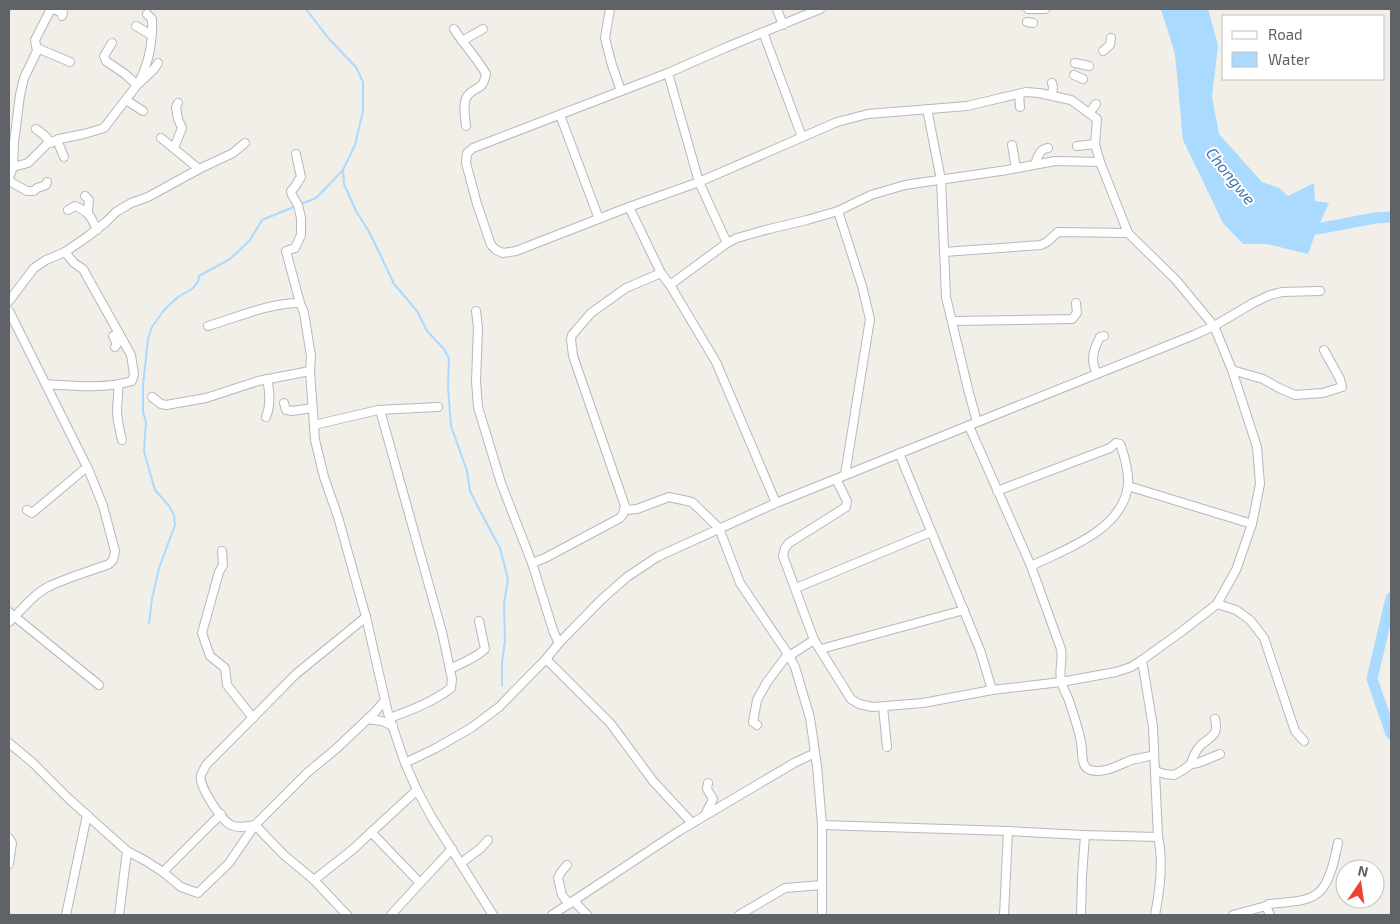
<svg xmlns="http://www.w3.org/2000/svg" width="1400" height="924" font-family="'Exo 2',sans-serif">
	<style>
		.water { fill: #aadaff }
		.lines { fill: none; stroke-linecap: round; stroke-linejoin: round }
		.stream { stroke: #aadaff; stroke-width: 2 }
		.river { stroke: #aadaff; stroke-width: 11 }
		.minor-casing { stroke: #b5b8bc; stroke-width: 10 }
		.minor { stroke: #fff; stroke-width: 8 }
		.labels { text-anchor: middle; stroke-width: 4; stroke-linejoin: round; paint-order: stroke }
		.water-label { font-size: 16px; font-style: italic; fill: #4174aa; stroke: #fff }
	</style>
	<rect width="100%" height="100%" fill="#f1efe8"/>
	<!-- water -->
	<path class="water" d="M1161 9H1208L1218 45 1212 97 1219 134 1262 182 1279 188 1288 196 1314 183 1315 201 1329 203 1317 229 1308 254 1267 244H1243L1223 223 1183 140 1175 54Z"/>
	<g class="lines">
		<!-- stream -->
		<g class="stream">
			<path d="M343 170 344 184 356 211 368 230 380 254 394 284 417 311 427 331 444 349 449 358 448 388 451 426 467 471 470 491 480 511 500 548 508 579 504 604 505 641 502 662V686"/>
			<path d="M301 204 316 198 343 170 355 145 363 111V82L356 67 329 39 306 9"/>
			<path d="M149 623 152 599 159 568 175 525 174 515 169 506 155 490 144 452 146 422 143 412V385L148 339 152 327 164 310 178 297 192 289 198 282 199 276 230 259 250 240 262 220 296 206"/>
		</g>
		<!-- river -->
		<g class="river">
			<path d="M1304 225 1317 229 1375 218 1391 217"/>
			<path d="M1391 598 1372 679 1391 734"/>
		</g>
		<defs>
			<g id="minor">
				<path d="M53 9 63 13 62 16"/>
				<path d="M610 9 605 38 612 65 621 91"/>
				<path d="M777 9 783 25"/>
				<path d="M820 9 727 47 668 73 473 148 467 153 466 163 477 204 491 245 496 250 503 253 516 251 629 207 699 182 837 122 868 114 967 106 1026 92 1039 93 1071 100 1097 119 1095 144 1100 162 1128 233 1176 280 1214 326 1232 370 1257 447 1260 484 1252 524 1236 570 1217 604 1181 632 1142 660 1131 667 1116 672 1061 682 992 690 923 703 873 707 859 704 851 699 814 640 783 556 785 548 789 543 846 507 847 501 836 479"/>
				<path d="M1028 9H1045"/>
				<path d="M1027 22 1033 23"/>
				<path d="M136 26 151 35"/>
				<path d="M454 29C464 45 477 58 486 74 482 92 477 85 468 95 462 102 465 118 466 126"/>
				<path d="M763 32 802 137"/>
				<path d="M462 41 483 29"/>
				<path d="M112 43 104 56 106 61 125 74 137 85"/>
				<path d="M37 48 70 62"/>
				<path d="M1103 51 1110 45 1111 38"/>
				<path d="M1075 63 1089 66"/>
				<path d="M668 73 699 182 727 243"/>
				<path d="M1074 75 1083 79"/>
				<path d="M140 80C149 62 153 39 152 19L147 14"/>
				<path d="M1019 94 1020 107"/>
				<path d="M1052 95 1053 87 1052 83"/>
				<path d="M126 100 143 111"/>
				<path d="M927 109 941 180 946 297 968 389 977 422"/>
				<path d="M1090 112 1096 104"/>
				<path d="M560 115 599 219"/>
				<path d="M36 129 44 135 51 143"/>
				<path d="M161 138 199 169"/>
				<path d="M57 140 64 157"/>
				<path d="M1012 145 1016 168"/>
				<path d="M1077 146 1095 144"/>
				<path d="M174 148 182 128 178 119 176 107 178 103"/>
				<path d="M296 154 301 177 294 188 291 191 292 195 298 205 301 218V235L295 248 286 251 300 303 304 313 311 356 310 371 315 440 324 477 338 517 366 617 388 713 405 763 417 790 432 818 493 915"/>
				<path d="M1035 164C1038 157 1039 149 1048 148"/>
				<path d="M13 167 14 142 20 95 24 78 37 51 35 40 51 9"/>
				<path d="M9 178 13 167 28 163 47 144 59 139 84 134 104 128 137 85 154 69 158 63"/>
				<path d="M9 181 27 191H34L37 188 46 185 47 182"/>
				<path d="M85 196 89 200 88 212"/>
				<path d="M68 210 75 206C89 212 91 216 97 230"/>
				<path d="M838 211 862 286 870 319 845 475"/>
				<path d="M65 252 87 237 106 222 116 212 131 203 148 197 199 169 233 153 245 143"/>
				<path d="M944 252 1041 245 1047 242 1058 232 1128 233"/>
				<path d="M661 273 670 285 716 362 776 503"/>
				<path d="M670 285 727 243 737 238 769 229 807 220 838 211 871 195 905 185 1007 170 1055 161 1100 162"/>
				<path d="M9 301 34 268 46 260 65 252 74 263 83 269 131 355 134 374 132 381C104 389 74 386 46 384"/>
				<path d="M9 311 89 471 103 506 115 551 113 560 109 564C91 571 68 577 50 586 34 593 22 610 9 622"/>
				<path d="M476 311 478 328 476 381 478 407 501 483 532 563 554 633 559 643"/>
				<path d="M952 321 1072 319 1077 313 1076 303"/>
				<path d="M208 326C238 317 269 303 300 303"/>
				<path d="M115 347 117 344 113 336 119 333"/>
				<path d="M1232 370 1263 379 1279 388 1295 395 1323 393 1342 387 1340 379 1324 350"/>
				<path d="M1097 374C1090 359 1093 351 1100 337L1104 336"/>
				<path d="M118 385C119 394 117 402 117 410 117 419 120 432 122 440"/>
				<path d="M152 397 161 404 166 405 206 398 258 381 310 371"/>
				<path d="M284 403 286 410 292 411 312 408"/>
				<path d="M380 410 442 632 452 679 451 688C433 702 411 710 390 718"/>
				<path d="M266 417C271 405 270 392 267 379"/>
				<path d="M314 425 378 410 438 407"/>
				<path d="M969 426 1031 566 1061 649C1063 660 1059 669 1061 680 1062 686 1065 692 1068 698 1073 712 1078 727 1081 742 1083 751 1080 767 1090 770 1104 774 1119 765 1131 760 1139 758 1147 757 1154 755"/>
				<path d="M899 453 980 650 992 690"/>
				<path d="M1128 486 1252 524"/>
				<path d="M997 491 1110 448 1116 443 1120 444 1121 446C1125 458 1129 472 1128 485 1123 530 1066 549 1031 566"/>
				<path d="M27 510 32 513 87 467"/>
				<path d="M625 510 637 509 669 497 692 502 719 528 740 583 788 654 795 667 810 718 817 766 822 825V915"/>
				<path d="M222 551 223 565 219 572 202 633 210 656 225 668 227 685 253 718"/>
				<path d="M532 563 545 558 620 518 623 514 625 506 573 356 571 339 572 335 591 313 626 288 661 273 629 207"/>
				<path d="M796 588 931 532"/>
				<path d="M1217 604 1236 610 1250 620 1264 638 1295 731 1304 741"/>
				<path d="M9 612 99 685"/>
				<path d="M821 649 964 610"/>
				<path d="M789 656 814 640"/>
				<path d="M546 659 611 724 653 781 692 823"/>
				<path d="M1142 660 1153 727 1158 837"/>
				<path d="M450 669C462 663 476 658 485 649L479 621"/>
				<path d="M883 707 887 747"/>
				<path d="M367 719 382 721 393 726"/>
				<path d="M757 725 753 722 757 700 767 682 788 654"/>
				<path d="M9 743 32 762 69 799 127 851 146 861 163 872 181 887 198 893 229 863 255 825 307 773 337 748 375 712 385 700"/>
				<path d="M405 763 436 748 471 728 499 707 546 659 559 643 601 600 627 577 657 557 776 503 1194 335 1214 326 1253 303 1270 295 1282 292 1320 291"/>
				<path d="M1191 764C1193 756 1195 751 1201 745 1211 736 1219 736 1215 719"/>
				<path d="M1155 771 1165 774 1174 775 1183 770 1191 764 1198 763 1220 754"/>
				<path d="M705 815 713 799 707 789 708 783"/>
				<path d="M255 825C248 826 238 829 231 825 222 821 198 786 201 775 202 772 205 768 206 765L296 674 366 617"/>
				<path d="M255 825 284 855 314 880 347 915"/>
				<path d="M822 825 1008 831 1082 835 1158 837C1164 862 1160 890 1155 915"/>
				<path d="M371 832 420 883"/>
				<path d="M9 838 12 843 9 864"/>
				<path d="M461 863 481 848 488 840"/>
				<path d="M567 865 561 872 558 878 562 895 569 904"/>
				<path d="M163 872 221 814"/>
				<path d="M314 880 352 850 417 790"/>
				<path d="M574 901 587 915"/>
				<path d="M1266 906 1270 915"/>
				<path d="M66 915 87 815"/>
				<path d="M119 915 127 851"/>
				<path d="M391 915 420 883 452 849"/>
				<path d="M552 915 679 831 794 763 815 753"/>
				<path d="M739 915 785 888 822 885"/>
				<path d="M1004 915 1008 831"/>
				<path d="M1081 915 1082 877 1085 835"/>
				<path d="M1233 915 1266 906 1269 904C1284 902 1306 903 1318 893 1330 884 1335 857 1338 843"/>
			</g>
		</defs>
		<!-- minor casing -->
		<use href="#minor" class="minor-casing"/>
		<!-- minor -->
		<use href="#minor" class="minor"/>
	</g>
	<g class="labels">
		<!-- water labels -->
		<g class="water-label">
			<text transform="translate(1231 176) rotate(51)" y="6">Chongwe</text>
		</g>
	</g>
	<!-- border -->
	<rect width="1400" height="924" fill="none" stroke="#5f6368" stroke-width="20"/>
	<!-- legend -->
	<rect x="1222" y="15" width="162" height="65" fill="#ffffff" stroke="#bfc1c3"/>
	<rect x="1232" y="31" width="25" height="8" fill="#ffffff" stroke="#bfc1c3"/>
	<text x="1268" y="40" font-size="15" fill="#5f6368">Road</text>
	<rect x="1232" y="52" width="25" height="15" fill="#aadaff" stroke="#bfc1c3"/>
	<text x="1268" y="65" font-size="15" fill="#5f6368">Water</text>
	<!-- north arrow -->
	<g transform="translate(1360 884) rotate(13)"><circle r="24" fill="#ffffff" stroke="#bfc1c3"/>
	<path d="M0-4L9 19L0 12L-9 19Z" fill="#ea4335"/>
	<text y="-8" font-size="14" font-weight="bold" text-anchor="middle" fill="#5f6368">N</text>
	</g>
</svg>
